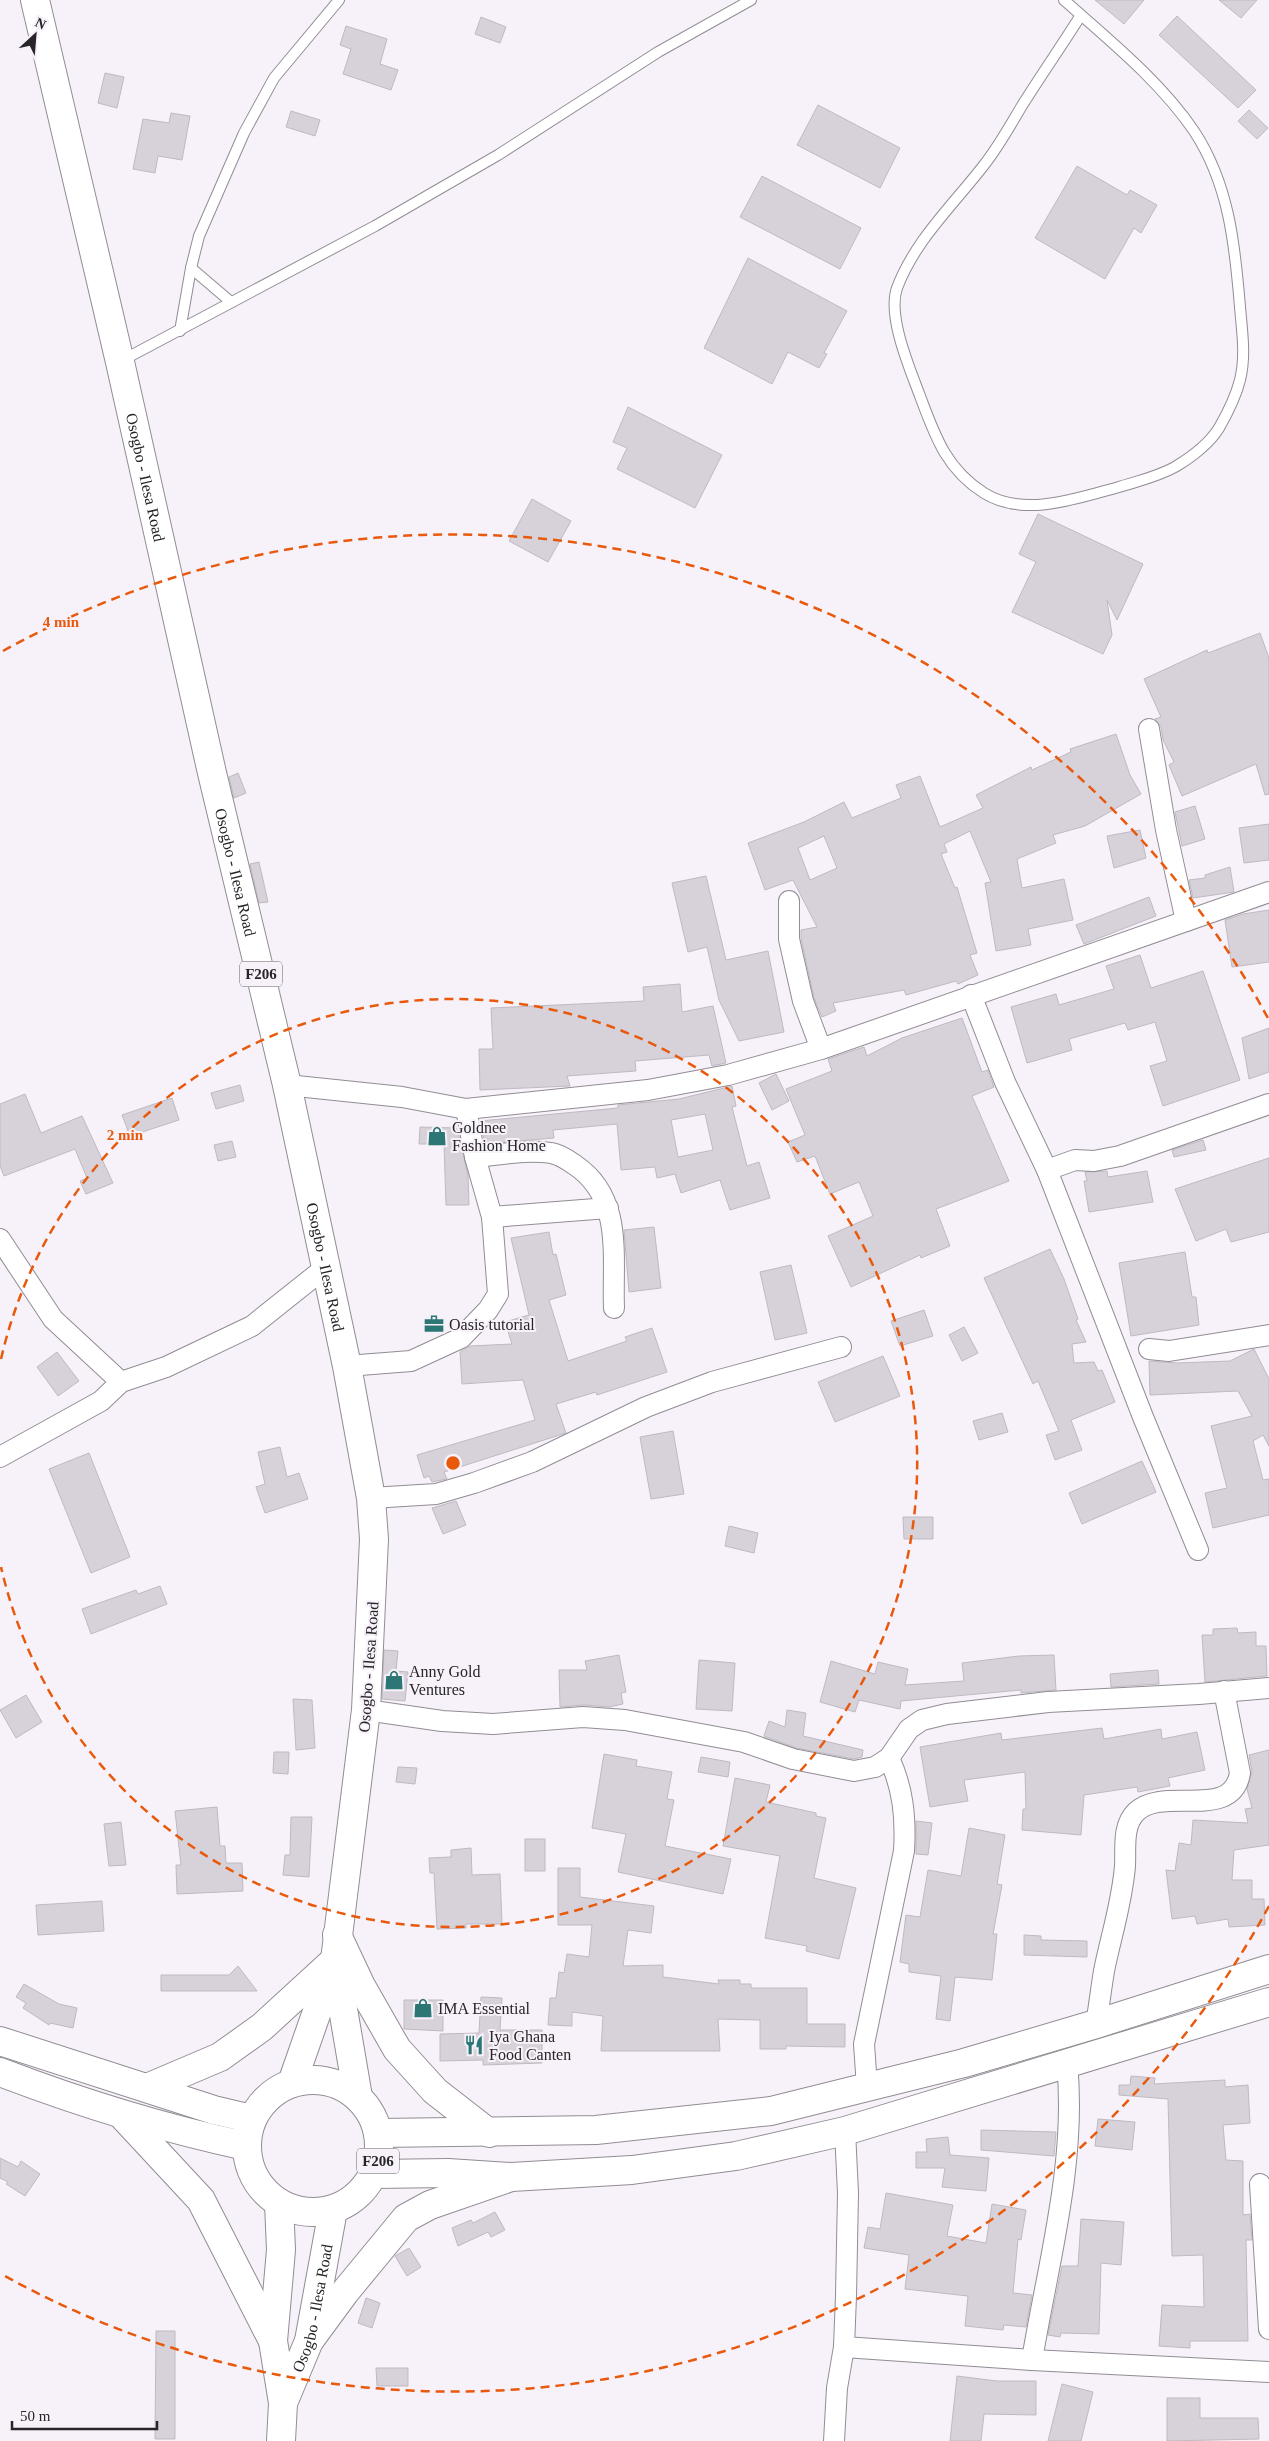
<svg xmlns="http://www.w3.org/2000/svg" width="1269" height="2441" font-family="'Times New Roman',serif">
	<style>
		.building { fill: #d7d1d9; stroke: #bfb9c1; fill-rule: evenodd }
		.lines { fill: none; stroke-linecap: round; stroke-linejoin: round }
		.service-casing { stroke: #928c94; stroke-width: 12 }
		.minor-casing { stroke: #928c94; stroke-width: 22 }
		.secondary-casing { stroke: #928c94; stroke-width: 30 }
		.primary-casing { stroke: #928c94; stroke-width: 30 }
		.trunk-casing { stroke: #928c94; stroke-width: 30 }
		.service { stroke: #fff; stroke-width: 10 }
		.minor { stroke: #fff; stroke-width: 20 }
		.secondary { stroke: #fff; stroke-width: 28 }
		.primary { stroke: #fff; stroke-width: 28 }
		.trunk { stroke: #fff; stroke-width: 28 }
		.ring { fill: none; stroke: #e8590c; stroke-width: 2.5; stroke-dasharray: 9 6 }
		.labels { text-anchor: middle; stroke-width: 4; stroke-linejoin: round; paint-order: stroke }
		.shield { fill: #f7f1f9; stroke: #656267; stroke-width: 1 }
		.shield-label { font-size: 15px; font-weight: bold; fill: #272528 }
		.street-label { font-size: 16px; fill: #272528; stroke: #f7f1f9 }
		.poi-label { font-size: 16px; fill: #272528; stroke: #f7f1f9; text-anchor: start }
		.centre { fill: #e8590c; stroke: #f7f1f9; stroke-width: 2.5 }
		.ring-label { font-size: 15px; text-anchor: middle; font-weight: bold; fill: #e8590c; stroke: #f7f1f9; stroke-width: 4; stroke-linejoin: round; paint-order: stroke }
	</style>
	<rect width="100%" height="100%" fill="#f7f1f9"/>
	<!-- building -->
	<g class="building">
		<path d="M1095 0H1144L1124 24Z"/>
		<path d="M1219 0H1257L1241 18Z"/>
		<path d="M1177 16 1256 90 1238 108 1159 35Z"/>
		<path d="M481 17 506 27 500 43 475 34Z"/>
		<path d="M346 26 387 39 380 64 398 70 391 90 343 74 351 49 340 45Z"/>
		<path d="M105 73 124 77 117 108 98 103Z"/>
		<path d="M818 105 900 148 880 188 797 145Z"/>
		<path d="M1249 110 1268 128 1257 139 1238 121Z"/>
		<path d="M291 111 320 120 315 136 286 127Z"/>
		<path d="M171 113 190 116 182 160 158 156 155 173 133 169 143 119 169 123Z"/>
		<path d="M1077 166 1127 195 1130 190 1157 205 1141 233 1134 228 1105 279 1035 238Z"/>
		<path d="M762 176 861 228 840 269 740 217Z"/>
		<path d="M748 258 847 311 824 353 827 354 819 368 788 352 772 384 704 348Z"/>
		<path d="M628 407 722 455 695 508 617 469 627 448 613 442Z"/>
		<path d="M532 499 571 521 548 562 509 541Z"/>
		<path d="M1038 514 1143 564 1117 620 1107 600 1112 635 1103 654 1012 612 1036 562 1019 554Z"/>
		<path d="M1260 633 1269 658V794L1265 795 1256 764 1182 796 1169 765 1174 762 1163 740 1161 727 1155 719 1161 717 1144 679 1207 650 1208 653Z"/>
		<path d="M1116 734 1130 775 1141 794 1085 826 1053 835 1056 843 1017 859 1022 888 1064 879 1073 920 1028 929 1031 945 996 951 985 883 991 882 970 831 944 844 947 852 941 854 955 888 957 887 977 953 970 955 978 975 958 984 956 981 906 995 904 990 833 1003 836 1011 822 1017 814 998 801 938V930L817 927 793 880 765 890 748 843 804 822 844 802 852 818 901 798 896 785 920 776 940 827 983 808 976 795 1031 767 1032 770 1071 752 1070 749ZM824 836 837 868 810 880 798 848Z"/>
		<path d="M238 773 246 793 234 798 229 777Z"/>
		<path d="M1195 806 1205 839 1182 846 1175 812Z"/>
		<path d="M1269 824V860L1244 863 1239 828Z"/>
		<path d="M1140 830 1146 858 1114 868 1107 836Z"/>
		<path d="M259 862 268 902 259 903 250 864Z"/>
		<path d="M1230 867 1234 892 1193 898 1189 880 1205 878V875Z"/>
		<path d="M706 876 726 960 768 951 784 1032 739 1041 719 1000 707 947 688 952 672 883Z"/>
		<path d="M1149 897 1156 916 1084 944 1076 925Z"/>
		<path d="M1269 910V962L1232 967 1225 920 1243 914Z"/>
		<path d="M1140 955 1151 988 1203 971 1240 1080 1163 1106 1150 1066 1167 1061 1155 1022 1128 1030 1125 1023 1069 1039 1072 1050 1027 1063 1011 1007 1056 994 1059 1005 1114 989 1106 966Z"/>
		<path d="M680 984 682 1012 713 1006 726 1063 712 1066 709 1055 635 1061 636 1071 567 1076 570 1086 480 1090 479 1049H493L491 1008 644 1001 643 987Z"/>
		<path d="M962 1018 982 1072 988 1070 994 1087 972 1096 1009 1181 936 1209 950 1246 921 1258 920 1255 851 1287 828 1236 873 1216 859 1182 830 1194 815 1156 797 1162 788 1142 805 1135 786 1089 832 1071 828 1059 864 1047 867 1056 902 1038Z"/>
		<path d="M1269 1028V1072L1249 1079 1242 1038Z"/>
		<path d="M776 1074 789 1101 772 1110 759 1083Z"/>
		<path d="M240 1085 244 1101 216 1109 211 1093Z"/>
		<path d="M732 1086 736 1106 732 1107 747 1166 759 1162 770 1198 730 1210 720 1180 681 1193 675 1174 657 1178 655 1167 621 1170 617 1124 553 1130 554 1138 485 1144 480 1121 618 1108V1105L679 1099ZM705 1114 713 1150 678 1157 671 1120Z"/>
		<path d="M25 1094 41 1133 82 1116 113 1183 86 1194 80 1181 87 1178 75 1149 4 1176 0 1166V1104Z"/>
		<path d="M172 1098 179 1120 130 1136 122 1115Z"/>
		<path d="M420 1127 457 1128 468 1175 469 1205H446L444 1144H419Z"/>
		<path d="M1203 1140 1206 1150 1174 1157 1172 1150Z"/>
		<path d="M232 1141 236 1157 218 1161 214 1145Z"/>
		<path d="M1269 1158V1232L1231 1242 1226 1229 1196 1241 1175 1189Z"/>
		<path d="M1107 1171 1108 1177 1147 1171 1153 1202 1089 1212 1084 1181H1087L1085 1172Z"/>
		<path d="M654 1227 661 1288 629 1292 624 1230Z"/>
		<path d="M549 1232 553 1255 556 1254 566 1295 549 1300 568 1361 627 1341 625 1337 652 1328 667 1372 597 1395 596 1392 556 1404 566 1433 444 1472 447 1479 432 1482 429 1476 424 1478 417 1455 535 1420 523 1380 462 1384 460 1352 470 1346 512 1344 505 1322 529 1315 511 1238Z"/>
		<path d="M1050 1249 1064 1279 1078 1319 1076 1320 1086 1342 1072 1344 1074 1363 1094 1362 1098 1371 1102 1370 1115 1402 1071 1420 1082 1450 1055 1460 1046 1435 1059 1431 1038 1381 1033 1384 984 1278Z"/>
		<path d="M1185 1252 1192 1297H1196L1199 1325 1131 1336 1119 1263Z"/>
		<path d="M791 1265 807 1333 775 1340 760 1272Z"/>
		<path d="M924 1310 933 1336 900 1346 891 1321Z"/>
		<path d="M964 1327 978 1353 962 1361 949 1335Z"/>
		<path d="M1254 1349 1269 1379V1446L1263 1435 1253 1441 1263 1480 1269 1479V1515L1213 1528 1205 1493 1227 1488 1211 1426 1252 1416 1238 1391 1150 1395 1149 1361 1177 1363 1230 1361Z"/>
		<path d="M57 1352 79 1381 58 1396 37 1367Z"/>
		<path d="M883 1356 900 1396 835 1422 818 1382Z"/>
		<path d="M1002 1413 1008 1432 979 1440 973 1421Z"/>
		<path d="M673 1431 684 1494 651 1499 640 1437Z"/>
		<path d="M280 1447 287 1477 299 1473 308 1499 265 1513 256 1487 265 1484 258 1452Z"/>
		<path d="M89 1453 130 1557 91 1573 49 1469Z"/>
		<path d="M1142 1461 1156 1492 1082 1524 1069 1493Z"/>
		<path d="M456 1501 466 1525 443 1534 432 1508Z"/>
		<path d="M903 1517H933V1539H904Z"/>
		<path d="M729 1526 758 1533 754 1553 725 1546Z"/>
		<path d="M160 1586 167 1604 91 1634 82 1609 136 1590 138 1594Z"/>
		<path d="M1237 1628 1238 1633 1256 1632V1646H1266L1267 1676 1205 1682 1202 1635H1213V1629Z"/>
		<path d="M384 1650 398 1651 396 1671 408 1672 405 1701 382 1699Z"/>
		<path d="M619 1655 626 1692 621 1693 623 1704 609 1707 584 1705 560 1707 559 1670H587L585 1661Z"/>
		<path d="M1054 1655 1056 1690 1021 1693V1690L901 1701 900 1709 859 1700 855 1712 820 1702 831 1661 875 1674 878 1662 908 1669 905 1685 964 1681 962 1663 1019 1656Z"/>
		<path d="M699 1660 735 1663 732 1711 696 1709Z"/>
		<path d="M1158 1670 1159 1684 1111 1687 1110 1674Z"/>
		<path d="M26 1695 42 1722 16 1738 0 1710Z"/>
		<path d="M293 1699 312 1700 315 1748 296 1750Z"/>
		<path d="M787 1710 806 1713 803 1736 863 1750 862 1757 854 1759 796 1748 764 1736 769 1721 785 1727Z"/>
		<path d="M1102 1728 1104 1739 1161 1729 1162 1739 1197 1732 1205 1770 1168 1778 1170 1786 1138 1792 1137 1787 1084 1795 1081 1835 1022 1830 1023 1809H1026L1025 1772 964 1780 968 1801 930 1807 920 1747 1001 1733 1002 1740Z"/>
		<path d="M1269 1750V1845L1234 1850 1232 1880H1252V1899H1264L1265 1925 1229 1927 1228 1919 1197 1924 1195 1916 1172 1919 1166 1870 1175 1871 1179 1843 1191 1845 1193 1820 1248 1823 1245 1809 1252 1808 1247 1789 1252 1771 1249 1755Z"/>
		<path d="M274 1752H289L288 1774 273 1773Z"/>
		<path d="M604 1754 637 1760 636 1766 672 1772 667 1799 674 1800 665 1846 731 1859 723 1894 618 1872 626 1834 592 1828Z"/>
		<path d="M701 1757 730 1762 728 1777 698 1772Z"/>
		<path d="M398 1767 417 1768 415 1784 396 1782Z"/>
		<path d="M735 1778 770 1785 766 1802 816 1813V1816L826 1818 814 1878 856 1888 839 1959 806 1951 807 1946 765 1938 780 1856 723 1846Z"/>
		<path d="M217 1807 220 1846H225L226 1863H242L243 1891 177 1894 176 1865H181L175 1811Z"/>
		<path d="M291 1817H312L309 1877 283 1875 285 1855H290Z"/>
		<path d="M916 1821 932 1823 928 1855 916 1854Z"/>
		<path d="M121 1822 126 1865 109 1866 104 1824Z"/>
		<path d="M969 1828 1005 1835 997 1884 1002 1885 993 1934H997L992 1980 955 1977 950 2021 936 2019 941 1976 909 1972V1964L900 1962 906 1915 920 1917 928 1870 961 1876Z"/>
		<rect x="525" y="1839" width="20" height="32"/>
		<path d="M471 1848 472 1875 500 1874 502 1924H466V1928L437 1929 434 1873H430L429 1858 451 1857V1850Z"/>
		<path d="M558 1868H580V1897L654 1906 651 1933 628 1930 623 1966 663 1965V1977L719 1984 718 1980H740V1984H751V1988H807V2024H845V2047L786 2046V2049H760V2020L718 2019 720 2051H601L603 2016 572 2012V2026L548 2025 550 1998H556L559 1972 564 1973 567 1954 589 1957 592 1925H558Z"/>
		<path d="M102 1901 104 1931 38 1935 36 1905Z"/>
		<path d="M1024 1935 1041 1936V1940L1087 1941V1957L1024 1955Z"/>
		<path d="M238 1966 257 1991H161V1975H229Z"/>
		<path d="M24 1984 59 2004 77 2008 73 2028 50 2023 49 2025 23 2008 26 2003 16 1997Z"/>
		<path d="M481 1997 502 1998 500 2030H542V2063L483 2065V2060L440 2061V2034L479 2033Z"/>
		<path d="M404 2000H443V2031L404 2029Z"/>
		<path d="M1131 2076 1155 2078 1154 2084 1225 2080V2087L1248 2085 1250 2123 1223 2125 1226 2160 1243 2161V2215L1250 2214 1252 2240H1246L1248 2341H1190V2348L1159 2346 1162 2305 1204 2307 1203 2255 1172 2256 1168 2099 1119 2095V2085H1130Z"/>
		<path d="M1098 2119 1135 2122 1132 2150 1095 2146Z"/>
		<path d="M981 2130 1056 2132 1054 2156 981 2150Z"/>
		<path d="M948 2137 950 2155 989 2158 986 2191 942 2187 945 2168H916V2152H927L926 2139Z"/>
		<path d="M0 2158 18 2167 21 2161 40 2174 25 2196 6 2184 8 2182 0 2178Z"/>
		<path d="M886 2193 953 2205 947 2236 986 2243 992 2204 1026 2210 1021 2240 1018 2239 1013 2293 1032 2295 1026 2327 1004 2325 1003 2330 965 2326 968 2296 905 2289 909 2255 864 2248 868 2227 880 2229Z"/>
		<path d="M495 2212 505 2230 491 2237 488 2232 458 2246 452 2228 471 2220 473 2223Z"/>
		<path d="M1081 2219 1124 2222 1121 2265 1101 2263 1099 2334 1061 2333 1060 2337 1048 2335 1062 2266H1078Z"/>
		<path d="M409 2248 421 2267 407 2276 395 2256Z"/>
		<path d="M366 2298 380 2303 372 2328 358 2323Z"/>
		<path d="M156 2331H175V2439H155Z"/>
		<path d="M376 2368H408V2386H377Z"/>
		<path d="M957 2376 997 2381H1036V2415L984 2414 981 2441H950Z"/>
		<path d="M1062 2384 1093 2392 1081 2441H1048Z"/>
		<path d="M1167 2398H1200V2418H1258L1259 2439 1167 2441Z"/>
	</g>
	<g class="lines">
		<defs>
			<g id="service">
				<path d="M1064 0C1109 40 1160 81 1194 131 1229 184 1235 245 1240 307 1242 331 1246 356 1240 380 1236 396 1227 414 1219 428 1209 444 1190 458 1175 467 1157 477 1138 481 1119 487 1078 498 1024 518 984 493 946 469 935 436 920 396 910 369 887 316 897 288 915 240 954 204 984 165 999 146 1011 124 1023 104 1042 74 1062 45 1081 15"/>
				<path d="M191 268 231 302"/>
				<path d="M180 331 191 268 199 236 244 133 274 78 339 0"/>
				<path d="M121 361 375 226 498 155 658 52 751 0"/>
			</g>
			<g id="minor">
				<path d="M1149 729 1166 830 1186 921"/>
				<path d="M789 901V939L803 1001 821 1049"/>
				<path d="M971 995 1005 1082 1047 1170 1143 1417 1198 1550"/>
				<path d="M287 1085 402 1097 466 1109 648 1090 728 1075 821 1049 1269 892"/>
				<path d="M475 1157C499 1155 527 1149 551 1153 559 1154 568 1160 575 1165 624 1198 612 1257 614 1308"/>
				<path d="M1047 1170 1075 1160 1094 1161 1120 1156 1269 1104"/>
				<path d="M492 1217 608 1208"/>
				<path d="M0 1239 53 1319 121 1382"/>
				<path d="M1149 1349 1169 1351 1269 1335"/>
				<path d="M347 1366 411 1361 461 1338 488 1310 498 1294 492 1217 475 1157 466 1109"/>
				<path d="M0 1457 101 1401 121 1382 166 1367 252 1326 326 1267"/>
				<path d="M371 1498 436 1494 474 1483 532 1462 646 1407 712 1382 841 1347"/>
				<path d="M366 1710 442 1721 493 1724 583 1717 625 1720 744 1742 793 1759 854 1771 875 1767 889 1758 909 1729 922 1720 947 1714 1048 1702 1199 1694 1269 1688"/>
				<path d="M1096 2024C1099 2007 1101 1989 1104 1971 1111 1936 1122 1903 1125 1866 1126 1848 1122 1826 1136 1812 1164 1785 1232 1822 1240 1773L1224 1691"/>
				<path d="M867 2087 864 2044 904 1851C906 1817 903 1788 889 1758"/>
				<path d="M1260 2184 1269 2329"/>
				<path d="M844 2347 1032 2360 1269 2372"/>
				<path d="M1032 2360C1048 2263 1077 2162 1067 2063"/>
				<path d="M834 2441 837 2388 844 2347 846 2296 848 2193 845 2131"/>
			</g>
			<g id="secondary">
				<path d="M378 2133 596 2130 771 2111 964 2063 1096 2024 1269 1969"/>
				<path d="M374 2174 448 2173 511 2177 632 2170 736 2156 845 2131 1269 2002"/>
			</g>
			<g id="primary">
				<path id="s1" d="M35 0 120 362 212 773 287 1085 347 1366 371 1498 374 1539 366 1710 335 1960 292 2083"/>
				<path d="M337 1935 361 1986 397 2049 435 2091 489 2133"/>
				<path d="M335 1962 358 2097"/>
				<circle cx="313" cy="2146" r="66"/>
				<path d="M279 2203 281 2250 273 2341 283 2403 281 2441"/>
				<path d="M309 2341 345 2292 406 2218 430 2205 511 2177"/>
				<path id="s2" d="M283 2403 309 2341 333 2210"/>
			</g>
			<g id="trunk">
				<path d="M0 2041 214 2110 252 2119"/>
				<path d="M0 2072C81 2103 162 2128 246 2146"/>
				<path d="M147 2088 220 2057 262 2027 335 1960"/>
				<path d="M122 2115 201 2200 273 2341"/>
			</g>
		</defs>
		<!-- service casing -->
		<use href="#service" class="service-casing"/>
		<!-- minor casing -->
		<use href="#minor" class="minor-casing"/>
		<!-- secondary casing -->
		<use href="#secondary" class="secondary-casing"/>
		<!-- primary casing -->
		<use href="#primary" class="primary-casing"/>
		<!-- trunk casing -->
		<use href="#trunk" class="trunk-casing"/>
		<!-- service -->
		<use href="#service" class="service"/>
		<!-- minor -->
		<use href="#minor" class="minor"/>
		<!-- secondary -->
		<use href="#secondary" class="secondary"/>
		<!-- primary -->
		<use href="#primary" class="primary"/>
		<!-- trunk -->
		<use href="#trunk" class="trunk"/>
	</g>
	<!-- distance rings -->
	<g class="ring">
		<path d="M1 1359A464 464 0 1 1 1 1567"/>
		<path d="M1269 1906A928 928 0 0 1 3 2275M3 651A928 928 0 0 1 1269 1020"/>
	</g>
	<!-- icons -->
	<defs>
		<symbol id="shop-bare" viewBox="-9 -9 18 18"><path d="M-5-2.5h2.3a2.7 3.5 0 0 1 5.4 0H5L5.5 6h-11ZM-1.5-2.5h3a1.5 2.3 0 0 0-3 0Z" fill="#2c7675" stroke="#f7f1f9" stroke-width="2.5" paint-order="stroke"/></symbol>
		<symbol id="office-bare" viewBox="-9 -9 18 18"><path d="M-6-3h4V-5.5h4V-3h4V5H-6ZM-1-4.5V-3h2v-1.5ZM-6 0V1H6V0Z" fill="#2c7675" stroke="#f7f1f9" stroke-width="2.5" paint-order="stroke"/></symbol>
		<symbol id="restaurant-bare" viewBox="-9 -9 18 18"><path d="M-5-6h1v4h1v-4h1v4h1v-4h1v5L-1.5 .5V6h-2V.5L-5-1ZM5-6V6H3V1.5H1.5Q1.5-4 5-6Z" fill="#2c7675" stroke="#f7f1f9" stroke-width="2.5" paint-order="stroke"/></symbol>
	</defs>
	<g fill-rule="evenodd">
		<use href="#shop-bare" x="423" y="1122" width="28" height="28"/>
		<use href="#office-bare" x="420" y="1310" width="28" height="28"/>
		<use href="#shop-bare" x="380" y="1666" width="28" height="28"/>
		<use href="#shop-bare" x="409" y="1994" width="28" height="28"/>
		<use href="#restaurant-bare" x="460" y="2031" width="28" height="28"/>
	</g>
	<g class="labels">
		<!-- shield labels -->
		<g class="shield">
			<rect x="240" y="961.5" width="42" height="25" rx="4"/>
			<rect x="357" y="2148.5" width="42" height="25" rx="4"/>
		</g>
		<g class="shield-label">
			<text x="261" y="979">F206</text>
			<text x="378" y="2166">F206</text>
		</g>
		<!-- street labels -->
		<g class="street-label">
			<text dy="6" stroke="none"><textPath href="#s1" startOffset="490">Osogbo - Ilesa Road</textPath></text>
			<text dy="6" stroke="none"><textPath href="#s1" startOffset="895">Osogbo - Ilesa Road</textPath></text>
			<text dy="6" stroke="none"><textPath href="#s1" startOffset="1300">Osogbo - Ilesa Road</textPath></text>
			<text transform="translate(368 1667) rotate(-86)" y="6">Osogbo - Ilesa Road</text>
			<text dy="6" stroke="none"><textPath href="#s2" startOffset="100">Osogbo - Ilesa Road</textPath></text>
		</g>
		<!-- poi labels -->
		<g class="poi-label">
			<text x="452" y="1133">Goldnee<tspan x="452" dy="18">Fashion Home</tspan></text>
			<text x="449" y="1330">Oasis tutorial</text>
			<text x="409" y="1677">Anny Gold<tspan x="409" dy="18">Ventures</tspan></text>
			<text x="438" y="2014">IMA Essential</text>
			<text x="489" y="2042">Iya Ghana<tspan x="489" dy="18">Food Canten</tspan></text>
		</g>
	</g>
	<circle cx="453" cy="1463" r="8" class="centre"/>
	<g class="ring-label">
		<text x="61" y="627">4 min</text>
		<text x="125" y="1140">2 min</text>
	</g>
	<!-- north arrow -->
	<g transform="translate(35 35) rotate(26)" stroke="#f7f1f9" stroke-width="4" paint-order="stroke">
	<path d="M0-4L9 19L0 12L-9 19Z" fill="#272528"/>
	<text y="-8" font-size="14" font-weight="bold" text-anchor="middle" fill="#272528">N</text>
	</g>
	<!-- scale -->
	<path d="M12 2421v8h145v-8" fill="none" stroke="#272528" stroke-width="2.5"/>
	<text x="20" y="2421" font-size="15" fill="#272528" stroke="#f7f1f9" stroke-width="4" paint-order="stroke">50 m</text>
</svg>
